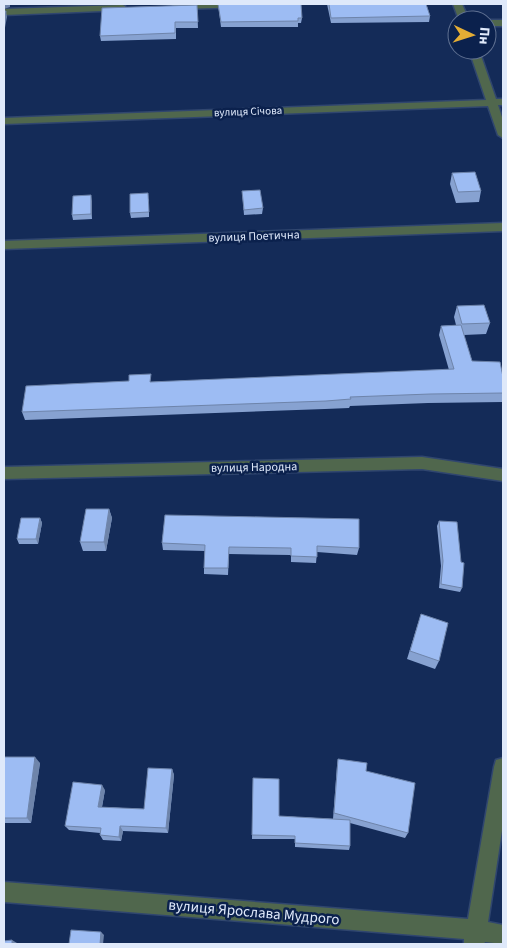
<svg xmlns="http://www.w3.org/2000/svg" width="507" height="948" font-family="'Source Sans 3',sans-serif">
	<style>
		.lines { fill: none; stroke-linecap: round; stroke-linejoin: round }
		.minor-casing { stroke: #30466f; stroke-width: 3 }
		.minor { fill: #50674d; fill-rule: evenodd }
		.wall { fill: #87a2d1 }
		.shaded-wall { fill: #6e84aa }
		.building { fill: #9dbcf3; stroke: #6e84aa }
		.labels { text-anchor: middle; stroke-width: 5; stroke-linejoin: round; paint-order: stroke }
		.far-street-label { font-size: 11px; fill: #dfe9fa; stroke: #0b214d }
		.street-label { font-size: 12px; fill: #dfe9fa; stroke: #0b214d }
		.near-street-label { font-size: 15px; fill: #dfe9fa; stroke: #0b214d }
	</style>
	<rect width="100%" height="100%" fill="#142b58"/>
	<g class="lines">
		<defs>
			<g id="minor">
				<path d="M176 4H255L250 7 178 9 173 6Z"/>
				<path d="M453 4H462L469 20H459Z"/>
				<path d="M122 5 125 6V10L4 15V9Z"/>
				<rect x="487" y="20" width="16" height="6"/>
				<path d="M469 50H479L496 99H503V105H498L503 120V138L498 135 488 106 4 124V118L486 100Z"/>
				<path d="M503 223V231L4 249V241Z"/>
				<path d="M422 457 503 469V481L422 469 4 479V467Z"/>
				<path d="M503 758V824L488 922 503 925V944L485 942 484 944H464V939L4 902V882L468 919 494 767 496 760Z"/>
			</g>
		</defs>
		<!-- minor casing -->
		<use href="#minor" class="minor-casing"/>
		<!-- minor -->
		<use href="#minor" class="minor"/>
	</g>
	<!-- wall -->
	<g class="wall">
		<path d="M218 4 302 18 301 23H298V27H221Z"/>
		<path d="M327 4H426L430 16 429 22 331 23Z"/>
		<path d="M197 5 198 28H176V39L101 41 100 36Z"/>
		<path d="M452 173 481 191 479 202 456 203 450 184Z"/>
		<path d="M242 191 263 208 262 214 244 215Z"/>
		<path d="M149 199V217L131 218 130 213Z"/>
		<path d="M92 201V219L73 220 72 215Z"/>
		<path d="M457 306 490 323 486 334 464 335 472 361 503 377V402L428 403 350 406 349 408 325 409 25 420 22 412 129 381 152 382 449 370 439 335 441 326 456 325 454 317Z"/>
		<path d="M109 509 112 518 106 551H83L80 542Z"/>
		<path d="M165 515 359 548 357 555 317 552 316 563 291 562V555L229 554 228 575 204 574V568L205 551 163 550 162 543Z"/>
		<path d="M40 518 42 523 38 544H19L17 539Z"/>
		<path d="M439 521 462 588 460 592 439 588 441 566 437 526Z"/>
		<path d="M421 614 439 661 435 669 407 659Z"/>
		<path d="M4 757 40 763 31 823H4Z"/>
		<path d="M338 759 366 771 408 833 405 838 350 823V846L349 850 295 847V839H252L253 778 279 816 335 819H333L337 766Z"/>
		<path d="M172 769 174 775 168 833 123 831 121 841 103 840 100 835V833L69 830 65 826 105 790 102 807 144 809Z"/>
	</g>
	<!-- shaded-wall -->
	<g class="shaded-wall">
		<path d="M4 4H10V7L4 9Z"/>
		<path d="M6 11 7 17 4 33V21Z"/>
		<path d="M91 195 92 201V219L91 214Z"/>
		<path d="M109 509 112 518 106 551 104 542Z"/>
		<path d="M40 518 42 523 38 544 36 539Z"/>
		<path d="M35 757 40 763 31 823 27 818Z"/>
		<path d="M172 769 174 775 168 833 166 828Z"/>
		<path d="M102 785 105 790 101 812 98 807Z"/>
		<path d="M120 826 123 831 121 841 119 837Z"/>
		<path d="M101 932 104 935 103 944H100Z"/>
		<path d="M12 940 17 943V944H12Z"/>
	</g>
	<!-- building -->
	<g class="building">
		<path d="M218 4H301L302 18H298V21L221 22Z"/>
		<path d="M329 4H426L430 16 331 18Z"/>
		<path d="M197 5 198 22H175V33L100 36 102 8Z"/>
		<path d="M4 11H6L4 21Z"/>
		<path d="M475 172 481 191 458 192 452 173Z"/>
		<path d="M260 190 263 208 244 210 242 191Z"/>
		<path d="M148 193 149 212 130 213V194Z"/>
		<path d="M91 195V214L72 215 73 196Z"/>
		<path d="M484 305 490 323 462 324 457 306Z"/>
		<path d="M461 325 472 361 500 362 503 377V393L430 394 350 397 351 399 326 401 22 412 26 386 129 381V375L151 374 150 382 454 369 441 326Z"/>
		<path d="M86 509H109L104 542H80Z"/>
		<path d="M165 515 359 519V548L317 546V557L291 556V548L229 547 228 568H204L205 545 162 543Z"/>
		<path d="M21 518H40L36 539H17Z"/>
		<path d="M439 521 457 522 461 562 464 563 462 588 441 584 443 561Z"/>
		<path d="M421 614 448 623 439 661 410 651Z"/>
		<path d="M4 757H35L27 818H4Z"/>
		<path d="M338 759 367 763 366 771 415 783 408 833 334 813Z"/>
		<path d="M148 768 172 769 166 828 120 826 119 837 100 835 101 828 65 826 73 782 102 785 98 807 144 809Z"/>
		<path d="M253 778 279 779V816L350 820V846L295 843V836L252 835Z"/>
		<path d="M71 930 101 932 100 944H69Z"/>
		<path d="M12 940V944H4V941Z"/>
	</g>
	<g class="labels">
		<!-- far-street labels -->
		<g class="far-street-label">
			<text transform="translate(248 111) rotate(-2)" y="4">вулиця Січова</text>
		</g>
		<!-- street labels -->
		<g class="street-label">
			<text transform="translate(254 236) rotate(-2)" y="4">вулиця Поетична</text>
			<text transform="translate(254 467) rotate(-1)" y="4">вулиця Народна</text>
		</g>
		<!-- near-street labels -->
		<g class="near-street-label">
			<text transform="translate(254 912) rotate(5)" y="5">вулиця Ярослава Мудрого</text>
		</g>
	</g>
	<!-- border -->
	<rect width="507" height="948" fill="none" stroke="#dfe9fa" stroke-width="10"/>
	<!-- north arrow -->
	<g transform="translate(472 35) rotate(94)"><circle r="24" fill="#0b214d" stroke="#607192"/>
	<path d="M0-4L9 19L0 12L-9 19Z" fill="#e4ad35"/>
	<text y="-8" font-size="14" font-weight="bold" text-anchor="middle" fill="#dfe9fa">Пн</text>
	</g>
</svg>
